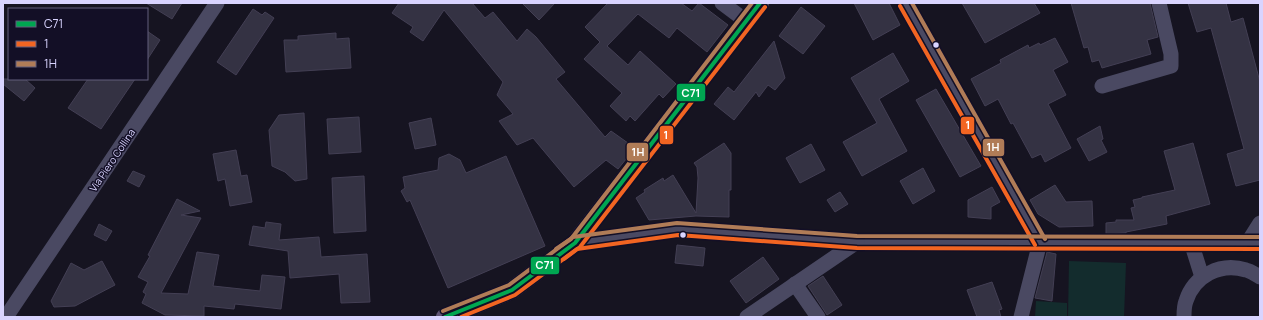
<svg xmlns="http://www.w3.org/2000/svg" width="1263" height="320" font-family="Manrope,sans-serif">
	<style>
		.green { fill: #132c2d }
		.building { fill: #343243; stroke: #433f54 }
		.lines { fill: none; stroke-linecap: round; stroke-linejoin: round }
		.minor { stroke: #4a4962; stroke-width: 15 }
		.major { stroke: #5e5373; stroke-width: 18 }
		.bus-1-casing { stroke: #130f26; stroke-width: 7 }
		.bus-2-casing { stroke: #130f26; stroke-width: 7 }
		.bus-3-casing { stroke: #130f26; stroke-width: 7 }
		.bus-1 { stroke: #00a651; stroke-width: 4 }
		.bus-2 { stroke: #f26522; stroke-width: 4 }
		.bus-3 { stroke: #b07c57; stroke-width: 4 }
		.bus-dot { fill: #d9d4ff; stroke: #130f26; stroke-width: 1.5 }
		.labels { text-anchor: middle; stroke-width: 3; stroke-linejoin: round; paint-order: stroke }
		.street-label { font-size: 10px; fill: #d9d4ff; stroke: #130f26 }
		.line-badge { stroke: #130f26; stroke-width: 1.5 }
		.badge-label { font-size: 11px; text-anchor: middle; font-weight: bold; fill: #fff }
	</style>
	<rect width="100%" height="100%" fill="#161421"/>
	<!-- green -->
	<g class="green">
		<path d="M1069 261 1126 263 1124 317H1068Z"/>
		<path d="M1036 301 1067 303V317H1035Z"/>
	</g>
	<!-- building -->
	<g class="building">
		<path d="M146 3H182L172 19Z"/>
		<path d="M399 3H472L485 18 493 12 517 41 527 29 536 37 565 72 556 79 605 137 611 131 635 148 618 169 606 160 574 187 533 138 517 145 499 121 513 114 497 95 503 82 444 10 423 41 410 32 413 27 392 13Z"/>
		<path d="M522 3H555L539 20Z"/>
		<path d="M608 3H681L692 11 699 3 728 25 707 52 677 28 669 38 638 14 607 46 628 65 640 51 676 84 663 98 659 94 635 121 630 116 626 121 610 106 622 93 584 59 600 42 585 27Z"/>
		<path d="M854 3H889L900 25 873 40Z"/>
		<path d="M962 3H1034L1040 13 985 43Z"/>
		<path d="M1071 3H1150L1158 37 1147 40 1151 54 1102 68 1099 60 1092 62 1088 47 1084 48Z"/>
		<path d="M1188 3H1226L1231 22 1243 18 1260 82V180L1236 186 1227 154 1244 149 1211 28 1197 32Z"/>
		<path d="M801 7 825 26 803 54 779 36Z"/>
		<path d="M253 9 262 15 265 12 274 18 236 75 217 62Z"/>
		<path d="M147 31 160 40 147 60Z"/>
		<path d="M336 33V39L349 38 351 68 286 72 284 40H298V36Z"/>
		<path d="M1055 38 1068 62 1053 70 1066 95 1048 104 1071 148 1045 162 1041 154 1032 158 1013 123 1011 124 998 99 985 106 971 79 1001 63 1000 60 1028 45 1029 48 1039 43 1040 45Z"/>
		<path d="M774 41 785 78 775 90 768 85 759 97 756 92 734 120 714 104 728 87 734 92Z"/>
		<path d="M893 53 909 81 879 99 907 151 862 176 843 142 877 123 851 78Z"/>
		<path d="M3 79H25L35 88 24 101 3 84Z"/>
		<path d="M88 79H135L101 129 68 108Z"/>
		<path d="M936 89 981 166 960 177 916 100Z"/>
		<path d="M304 113 307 179 295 181 285 172 272 166 269 130 279 115Z"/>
		<path d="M359 117 361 152 329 154 327 119Z"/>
		<path d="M431 118 436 145 415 149 409 123Z"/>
		<path d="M1100 126 1103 139 1101 140 1107 152 1089 161 1077 139Z"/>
		<path d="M724 143 731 153V190H729V217L696 216 649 220 636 198 645 192 644 190 663 178 664 181 673 175 696 213 698 178 697 167 694 163Z"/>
		<path d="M1193 143 1210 204 1166 216 1167 224 1126 232V233L1106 234V223L1116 222V220H1134L1131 208 1135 207 1133 200 1142 198V197L1175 190 1164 151Z"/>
		<path d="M811 144 825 170 800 183 786 158Z"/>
		<path d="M236 150 241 176 247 175 252 202 230 206 225 179 218 181 213 154Z"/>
		<path d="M449 154 460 160 466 173 506 156 545 246 448 288 410 200 407 202 401 191 405 188 403 177 438 170 439 158Z"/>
		<path d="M923 168 935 191 913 204 900 181Z"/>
		<path d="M133 171 145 176 139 187 127 181Z"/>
		<path d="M364 176 366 231 334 233 332 178Z"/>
		<path d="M1055 185 1066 202 1092 201 1093 226 1059 227 1038 214 1030 200Z"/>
		<path d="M992 187 1000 202 991 207V219L968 217V200Z"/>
		<path d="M840 192 848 204 835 212 827 200Z"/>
		<path d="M177 199 200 211 181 215 201 218 161 293 188 294 197 252 219 255 213 286 260 291 262 275 285 277 281 309 235 304 234 309 204 306V316L165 315 142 303 146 294 143 292 148 282 138 277 150 256 148 255Z"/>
		<path d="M266 222 281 224 279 240 319 237 321 257 367 254 370 302 341 303 339 274 290 278 288 251 249 245 253 226 265 228Z"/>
		<path d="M99 224 112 231 106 241 94 235Z"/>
		<path d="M677 245 705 248 703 266 675 263Z"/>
		<path d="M1047 252 1056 254 1052 301 1035 298Z"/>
		<path d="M763 257 779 279 746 303 730 281Z"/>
		<path d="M102 261 115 285 75 306 54 307 51 301 71 263 84 270Z"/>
		<path d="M823 276 842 305 827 315 808 286Z"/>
		<path d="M992 282 1002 309 999 310 1001 317H977L967 290Z"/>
	</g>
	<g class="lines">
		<!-- minor -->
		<g class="minor">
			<path d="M722 3 746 21"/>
			<path d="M905 3 1040 242"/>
			<path d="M1102 86 1171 66V54L1159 3"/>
			<path d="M1191 242 1202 277"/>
			<path d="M1248 242 1260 223"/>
			<path d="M575 243 678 229 857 242 1260 243"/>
			<path d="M795 284 818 317"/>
			<path d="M6 317 217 3"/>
			<path d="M747 317 857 242"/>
			<path d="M1021 317 1040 242"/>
			<path d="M1184 317C1184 312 1184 306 1186 301 1194 276 1220 262 1246 270 1251 271 1256 275 1260 277"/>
		</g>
		<!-- major -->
		<path class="major" d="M445 317 512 290 575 243 760 3"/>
		<defs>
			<path id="bus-1" d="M445 317 512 290 575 243 760 3"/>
			<g id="bus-2">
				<path d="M900 6 1035 245"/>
				<path d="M564 259 580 247 765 7"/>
				<path d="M461 317 515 295 577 249 678 235 857 248 1260 249"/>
			</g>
			<g id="bus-3">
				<path d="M912 3 1045 239"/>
				<path d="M556 249 571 239 752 3"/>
				<path d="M443 311 509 285 573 237 677 223 857 236 1260 237"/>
			</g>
		</defs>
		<!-- bus-1 casing -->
		<use href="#bus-1" class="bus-1-casing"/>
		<!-- bus-2 casing -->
		<use href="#bus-2" class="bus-2-casing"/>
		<!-- bus-3 casing -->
		<use href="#bus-3" class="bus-3-casing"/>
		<!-- bus-1 -->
		<use href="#bus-1" class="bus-1"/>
		<!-- bus-2 -->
		<use href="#bus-2" class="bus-2"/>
		<!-- bus-3 -->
		<use href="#bus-3" class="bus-3"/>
	</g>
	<!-- markers -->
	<g class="bus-dot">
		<circle cx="936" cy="45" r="3.5"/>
		<circle cx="683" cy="235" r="3.5"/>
	</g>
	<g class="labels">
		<!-- street labels -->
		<g class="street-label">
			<text transform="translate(112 160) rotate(-56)" y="4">Via Piero Collina</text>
		</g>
	</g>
	<g class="line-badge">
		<rect x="676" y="83" width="30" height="19" rx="4" fill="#00a651"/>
		<rect x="960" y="116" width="15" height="19" rx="4" fill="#f26522"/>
		<rect x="659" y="125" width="15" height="20" rx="4" fill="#f26522"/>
		<rect x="982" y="138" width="23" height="19" rx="4" fill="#b07c57"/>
		<rect x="626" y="142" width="23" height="20" rx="4" fill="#b07c57"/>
		<rect x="530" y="256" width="30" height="19" rx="4" fill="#00a651"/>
	</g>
	<g class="badge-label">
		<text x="691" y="97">C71</text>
		<text x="968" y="129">1</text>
		<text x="666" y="139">1</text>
		<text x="993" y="151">1H</text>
		<text x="638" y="156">1H</text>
		<text x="545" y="269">C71</text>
	</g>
	<!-- border -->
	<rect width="1263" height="320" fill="none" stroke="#d9d4ff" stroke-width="8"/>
	<!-- legend -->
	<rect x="8" y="8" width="140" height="72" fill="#130f26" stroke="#625e7d"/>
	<rect x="16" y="21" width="20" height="6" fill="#00a651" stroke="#625e7d"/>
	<text x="44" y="28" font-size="12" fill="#d9d4ff">C71</text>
	<rect x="16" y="41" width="20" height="6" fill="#f26522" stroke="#625e7d"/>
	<text x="44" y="48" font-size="12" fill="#d9d4ff">1</text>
	<rect x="16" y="61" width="20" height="6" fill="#b07c57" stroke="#625e7d"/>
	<text x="44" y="68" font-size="12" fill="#d9d4ff">1H</text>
</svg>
